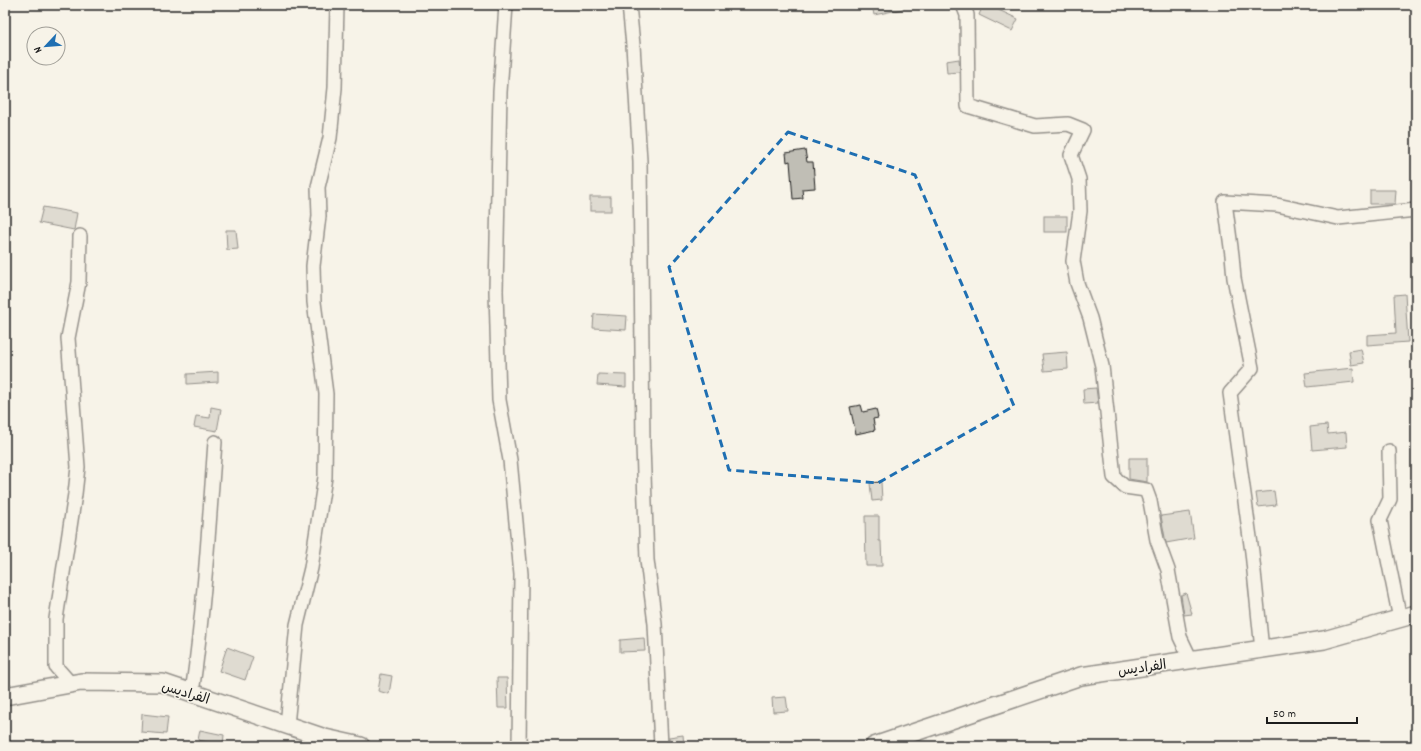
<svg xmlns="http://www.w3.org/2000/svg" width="1421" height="751" font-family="Dekko,'Playpen Sans Arabic',sans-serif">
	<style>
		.building { fill: #c0beb5; stroke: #1c1c1c }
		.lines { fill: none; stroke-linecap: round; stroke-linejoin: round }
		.minor-casing { stroke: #1c1c1c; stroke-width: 16 }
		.tertiary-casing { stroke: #1c1c1c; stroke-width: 20 }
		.minor { stroke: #f7f3e8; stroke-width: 13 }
		.tertiary { stroke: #f7f3e8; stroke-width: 17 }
		.marked { fill: none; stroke: #1f6fb2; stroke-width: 3; stroke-dasharray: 8 5; stroke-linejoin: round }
		.labels { text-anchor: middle; stroke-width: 3; stroke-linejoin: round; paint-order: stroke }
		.street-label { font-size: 14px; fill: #1c1c1c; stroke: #f7f3e8 }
	</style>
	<rect width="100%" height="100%" fill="#f7f3e8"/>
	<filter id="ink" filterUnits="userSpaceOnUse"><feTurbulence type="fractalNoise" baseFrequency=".025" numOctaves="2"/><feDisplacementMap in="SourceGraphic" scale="8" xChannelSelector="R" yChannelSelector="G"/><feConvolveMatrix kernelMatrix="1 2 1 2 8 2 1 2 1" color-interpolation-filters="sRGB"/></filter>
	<g filter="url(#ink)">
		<!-- building -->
		<g class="building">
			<path d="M872 5H902L903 9 874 15Z"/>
			<path d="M983 5H988L1018 19 1012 31 979 15Z"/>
			<path d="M959 59 960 72 947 73 946 61Z"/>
			<path d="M805 150 807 162H813L815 188 802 189 803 198 793 199 790 161 787 162 786 153Z"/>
			<path d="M1370 190H1396L1395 204H1370Z"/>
			<rect x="590" y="197" width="21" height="14"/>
			<path d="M43 207 77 213 74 230 39 223Z"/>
			<rect x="1044" y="216" width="23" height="16"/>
			<path d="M226 230H236L238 249 227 250Z"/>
			<path d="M1405 294 1408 342 1367 345V335L1396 333 1394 295Z"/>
			<path d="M594 314 627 316 626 330 593 328Z"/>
			<path d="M1361 349 1364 363 1351 365 1349 351Z"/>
			<path d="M1067 352 1068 369 1044 371 1042 354Z"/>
			<path d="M1353 368 1354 382 1307 387 1305 373Z"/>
			<path d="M218 372V382L187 384V374Z"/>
			<path d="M598 374 626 375V387L597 385Z"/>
			<path d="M1096 388 1098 403 1084 404 1083 389Z"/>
			<path d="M861 405 863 412 876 409 878 418 873 419 875 430 856 434 850 407Z"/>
			<path d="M211 407 221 409 217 431 194 427 196 416 210 418Z"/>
			<path d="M1327 425 1328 434 1346 432 1347 447 1312 450 1310 427Z"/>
			<path d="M1129 458H1147V482L1129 479Z"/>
			<path d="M881 482 882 500 872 501 870 483Z"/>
			<path d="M1274 491 1276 505 1258 507 1256 493Z"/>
			<path d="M1190 512 1194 538 1166 543 1161 516Z"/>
			<path d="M865 516H879V541H881L882 566H866Z"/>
			<path d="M1186 593 1192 614 1184 615 1181 595Z"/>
			<path d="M644 638 645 651 620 652V640Z"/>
			<path d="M227 647 253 657 245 680 219 671Z"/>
			<path d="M381 674 392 676 389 694 378 691Z"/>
			<path d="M497 678H507L508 708H498Z"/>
			<path d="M786 697 788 711 773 712 772 698Z"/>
			<path d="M142 714 168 717 166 734 141 732Z"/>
			<path d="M200 730 224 735 223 745 198 740Z"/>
			<path d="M683 735 684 746H669V737Z"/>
		</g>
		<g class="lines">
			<defs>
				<g id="minor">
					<path d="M506 5 500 92 496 291 499 400 510 460 521 574 519 746"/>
					<path d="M629 5 633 45 640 161 643 445 647 560 655 624 661 746"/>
					<path d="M963 5 967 15 968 106 1035 126 1068 124 1083 130 1071 155 1079 179 1080 211 1073 261 1077 283 1090 318 1102 366 1114 477 1125 487 1146 490 1150 501 1157 540 1168 570 1180 637 1191 660"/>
					<path d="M1389 451 1390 499 1380 520 1400 619"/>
					<path d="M1262 650 1252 552 1230 393 1252 368 1234 278 1232 255 1225 202 1277 205 1338 218 1416 210"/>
					<path d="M71 684 56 667V619L75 494 78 467 68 338 79 282 80 236"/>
					<path d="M192 693C204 610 209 526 215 442"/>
					<path d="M287 725 297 625 311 568 325 477 326 394 314 302 313 266 319 216 318 187 330 138 335 88 337 5"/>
				</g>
				<g id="tertiary">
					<path d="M5 696 81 682 163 683 325 738 361 746"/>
					<path d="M874 746 1081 676 1324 640 1416 614"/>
				</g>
			</defs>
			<!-- minor casing -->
			<use href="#minor" class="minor-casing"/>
			<!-- tertiary casing -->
			<use href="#tertiary" class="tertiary-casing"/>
			<!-- minor -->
			<use href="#minor" class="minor"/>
			<!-- tertiary -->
			<use href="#tertiary" class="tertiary"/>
		</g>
	</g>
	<!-- marked area -->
	<path d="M0 0H1421V751H0ZM788 132 915 175 1014 406 878 483 729 470 669 267Z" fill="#f7f3e8" fill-opacity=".55" fill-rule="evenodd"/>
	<path class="marked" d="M788 132 915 175 1014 406 878 483 729 470 669 267Z"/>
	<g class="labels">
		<!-- street labels -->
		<g class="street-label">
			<text transform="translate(1142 667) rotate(-8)" y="5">الفراديس</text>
			<text transform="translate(186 692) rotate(17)" y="5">الفراديس</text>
		</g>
	</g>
	<!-- margin -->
	<rect width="1421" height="751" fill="none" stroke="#f7f3e8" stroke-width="20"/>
	<rect x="10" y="10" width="1401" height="731" fill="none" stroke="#1c1c1c" stroke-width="1.5" filter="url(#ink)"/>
	<!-- north arrow -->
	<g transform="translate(46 46) rotate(244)"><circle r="19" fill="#f7f3e8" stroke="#9f9d96"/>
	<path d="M0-3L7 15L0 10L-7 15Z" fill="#1f6fb2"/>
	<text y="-6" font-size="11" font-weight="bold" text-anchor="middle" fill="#1c1c1c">N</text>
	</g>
	<!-- scale -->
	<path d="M1267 717v6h90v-6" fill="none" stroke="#1c1c1c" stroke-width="2"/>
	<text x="1273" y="717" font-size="12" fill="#1c1c1c" stroke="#f7f3e8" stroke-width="3" paint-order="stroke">50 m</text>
</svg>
